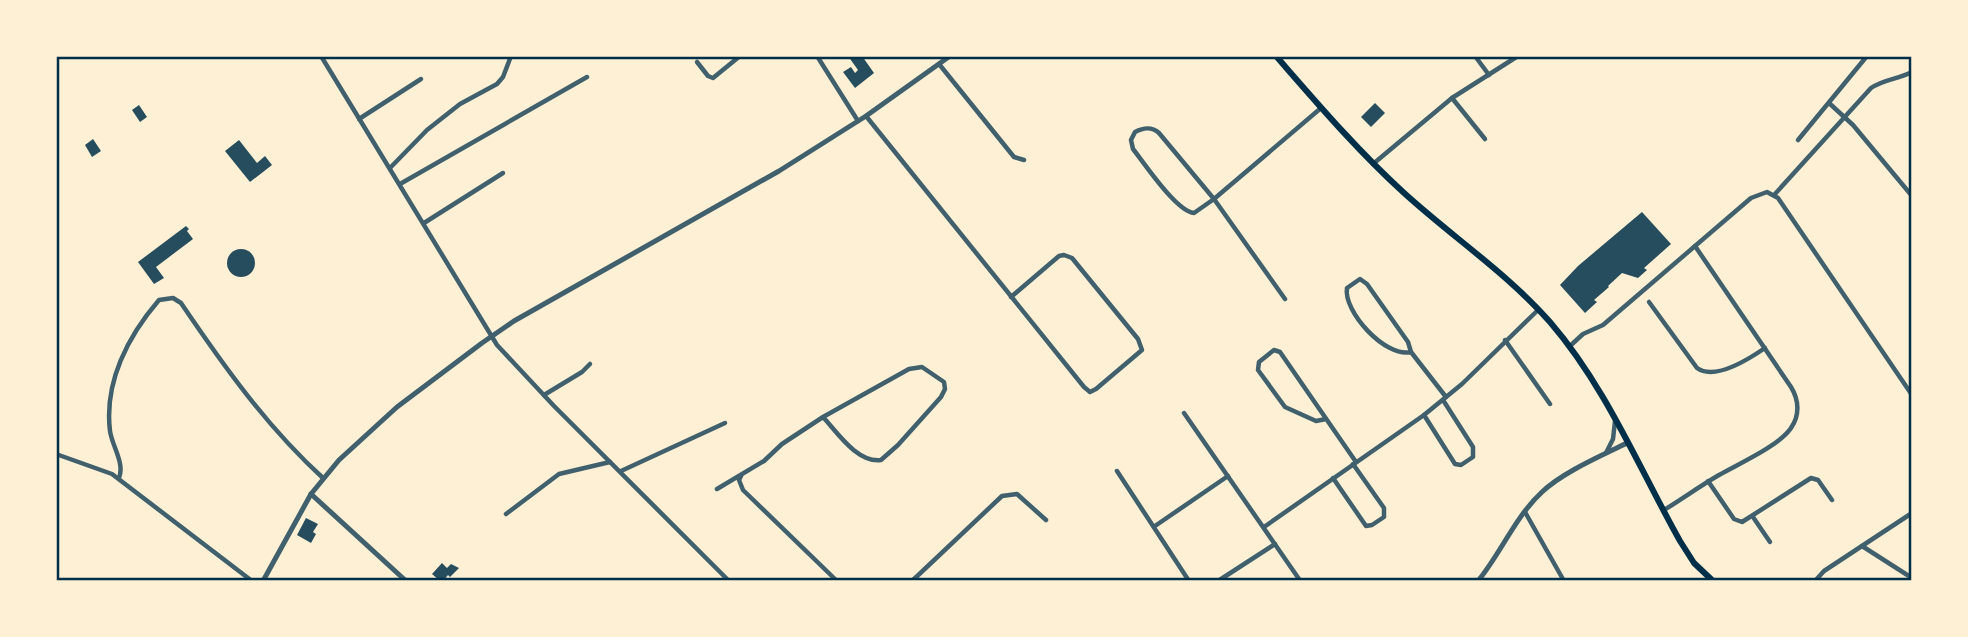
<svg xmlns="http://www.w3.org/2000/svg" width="1968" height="637" font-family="Helvetica,sans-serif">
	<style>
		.building { fill: #264d5e }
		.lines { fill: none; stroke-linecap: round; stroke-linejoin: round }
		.minor { stroke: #3f606c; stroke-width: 4.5 }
		.tertiary { stroke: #3f606c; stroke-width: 5 }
		.secondary { stroke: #003049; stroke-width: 6 }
		.neatline { fill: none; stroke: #003049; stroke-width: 2.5 }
	</style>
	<rect width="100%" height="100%" fill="#fdf0d5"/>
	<!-- building -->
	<g class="building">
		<path d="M848 56H862L874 73 855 88 843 72 851 67 855 73 858 70Z"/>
		<path d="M1375 103 1385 113 1371 127 1361 117Z"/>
		<path d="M139 105 147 117 140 122 132 110Z"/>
		<path d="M93 139 101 151 92 157 85 145Z"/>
		<path d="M239 140 257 163 265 156 272 165 250 182 225 151Z"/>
		<path d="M1642 212 1671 244 1644 268 1647 270 1638 278 1622 273 1608 286 1609 287 1594 300 1597 302 1585 313 1560 285 1578 266Z"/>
		<path d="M186 226 189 229 187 231 193 239 156 267 164 278 154 284 138 262Z"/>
		<circle cx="241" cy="263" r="14"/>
		<path d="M306 518 318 524 313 532 316 534 311 543 297 535Z"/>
		<path d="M442 563 447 568 451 564 459 568 450 577 448 575 443 581H440L432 574Z"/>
	</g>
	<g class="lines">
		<!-- minor -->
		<g class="minor">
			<path d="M321 56 497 345 554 406 729 581"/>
			<path d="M817 56 858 121"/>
			<path d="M1475 56 1489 75"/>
			<path d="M697 62 708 76 713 78 740 56"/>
			<path d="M939 64 1014 157 1024 160"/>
			<path d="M1452 98 1485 139"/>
			<path d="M1829 103 1853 125 1912 196"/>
			<path d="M866 116 1084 387 1090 392 1096 389 1142 350 1138 339 1072 258 1064 255 1059 256 1011 297"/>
			<path d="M359 119 421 79"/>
			<path d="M1798 140 1867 56"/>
			<path d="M1373 164 1452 98 1518 56"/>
			<path d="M390 168 427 130 460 104 497 84 503 77 511 56"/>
			<path d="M400 184 587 77"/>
			<path d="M1775 194 1871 88C1884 79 1899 79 1912 72"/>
			<path d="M424 223 503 173"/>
			<path d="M1285 299 1214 199 1159 133C1151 126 1143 128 1135 132L1131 140 1133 149C1145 164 1176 211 1194 213L1214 199 1321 108"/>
			<path d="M1649 302 1697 368C1715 381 1749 359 1765 348"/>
			<path d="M1505 340 1550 404"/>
			<path d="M1570 346 1583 334 1603 325 1751 198 1767 192 1778 198 1912 395"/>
			<path d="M1411 352C1385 358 1343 311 1347 288L1360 279 1367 284 1408 342 1411 352 1446 397"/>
			<path d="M544 395 582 372 590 364"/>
			<path d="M1184 413 1299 579"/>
			<path d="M1424 415 1455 464 1461 465 1473 457V447L1443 400"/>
			<path d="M1326 419 1316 421 1285 407 1258 370 1259 362 1274 350 1280 352 1356 462"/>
			<path d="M1606 453 1613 439 1615 421"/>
			<path d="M56 454 112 474 252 581"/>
			<path d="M621 471 725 423"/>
			<path d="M1117 471 1189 581"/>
			<path d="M741 476 739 480 743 490 837 581"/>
			<path d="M119 478C125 463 112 446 110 431 104 382 128 336 159 300L173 298 181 303C223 365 267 427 323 478"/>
			<path d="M1333 478 1366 526 1372 525 1384 517V508L1353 464"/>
			<path d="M1708 481 1734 519 1742 522 1811 478 1818 480 1832 500"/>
			<path d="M717 489 764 461 782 444 823 417 909 369 922 367 944 382 945 389 941 397 898 445 881 460C857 463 837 432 823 417"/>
			<path d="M1664 510C1682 499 1700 486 1719 475 1738 464 1779 446 1791 428 1800 415 1799 400 1791 387L1695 246"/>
			<path d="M1525 512 1564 581"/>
			<path d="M506 514 559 474 610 462"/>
			<path d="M1753 517 1770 542"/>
			<path d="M1155 526 1228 476"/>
			<path d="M1264 527 1424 415 1462 384 1538 310"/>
			<path d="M1862 546 1912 578"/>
			<path d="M912 581 1002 496 1017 494 1046 520"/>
			<path d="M1218 581 1275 544"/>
			<path d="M1815 581 1824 571 1912 513"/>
		</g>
		<!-- tertiary -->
		<g class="tertiary">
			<path d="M311 494 406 581"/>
			<path d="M263 581 311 494 339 460 397 407 482 343 514 321 779 171 866 116 950 56"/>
			<path d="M1478 581C1501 553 1515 517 1542 492 1563 472 1601 456 1627 443"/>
		</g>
		<!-- secondary -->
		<path class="secondary" d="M1276 56C1317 103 1357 150 1403 192 1451 236 1507 273 1550 322 1606 387 1639 468 1680 541L1694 563 1713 581"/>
	</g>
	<!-- border -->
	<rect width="1968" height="637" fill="none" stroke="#fdf0d5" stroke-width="116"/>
	<rect x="58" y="58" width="1852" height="521" class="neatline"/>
</svg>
